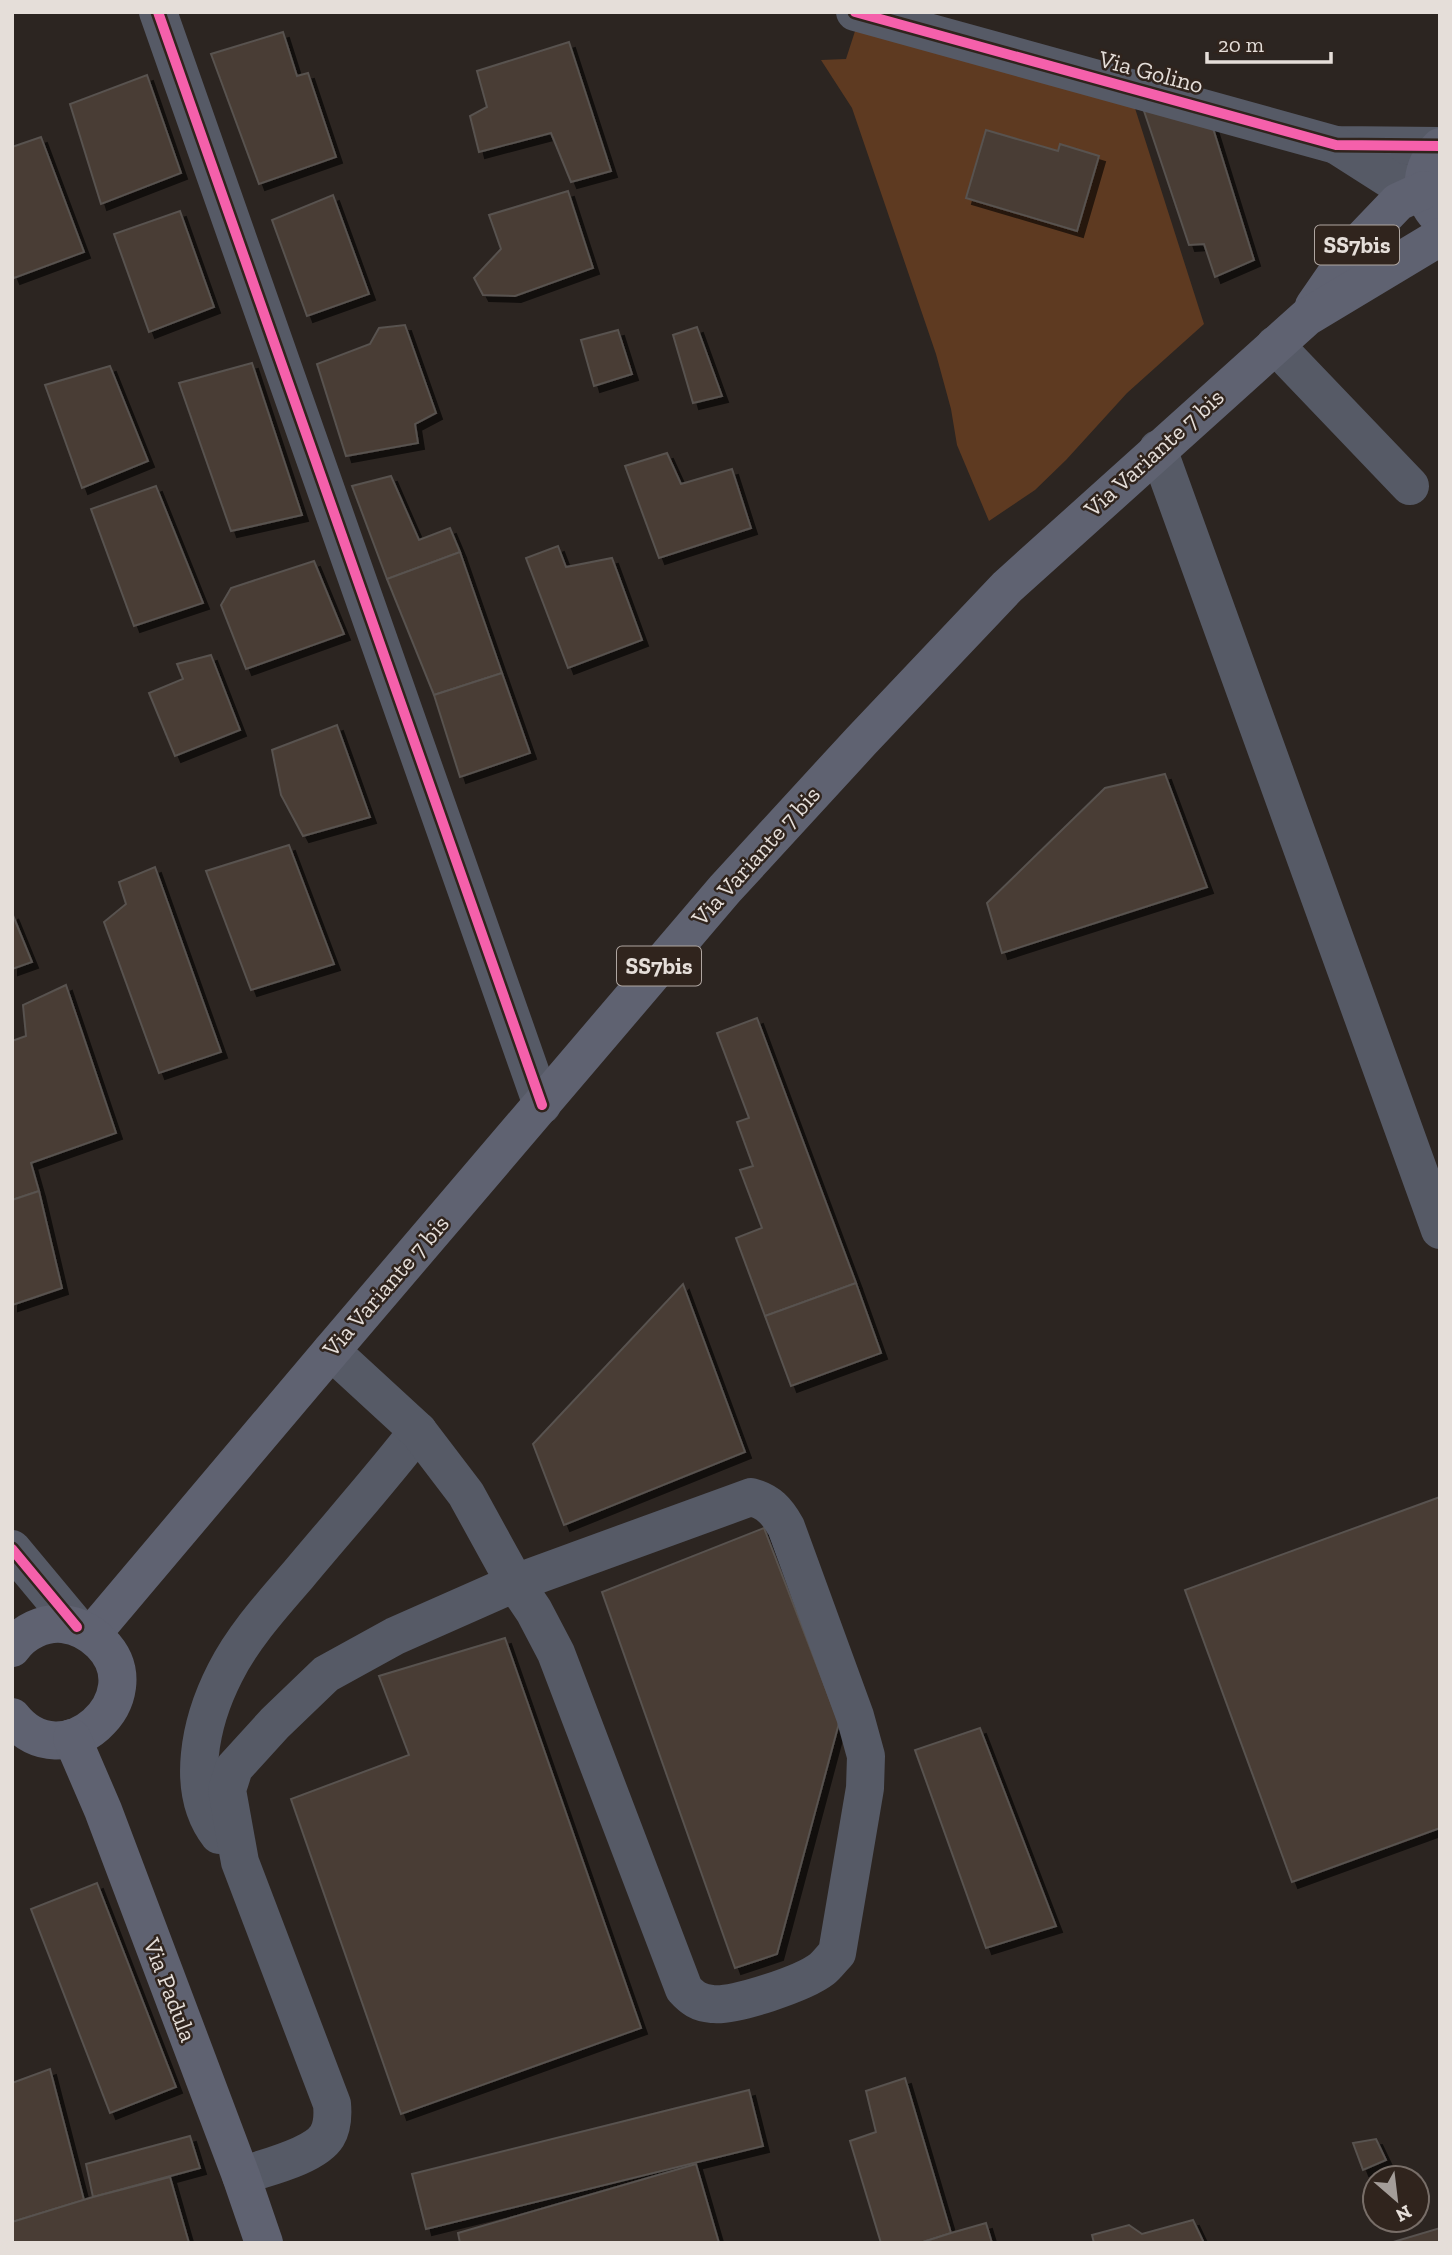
<svg xmlns="http://www.w3.org/2000/svg" width="1452" height="2255" font-family="'Zilla Slab',serif">
	<style>
		.green { fill: #5e3a21 }
		.building { fill: #493d34; stroke: #58524f; stroke-width: 2; filter: url(#shadow) }
		.lines { fill: none; stroke-linecap: round; stroke-linejoin: round }
		.minor { stroke: #565a66; stroke-width: 38 }
		.major { stroke: #5f6271; stroke-width: 38 }
		.cycleway-casing { stroke: #30241d; stroke-width: 15 }
		.cycleway { stroke: #f560ab; stroke-width: 10 }
		.labels { text-anchor: middle; stroke-width: 5; stroke-linejoin: round; paint-order: stroke }
		.shield { fill: #30241d; stroke: #afa6a1; stroke-width: 2 }
		.shield-label { font-size: 23px; font-weight: bold; fill: #e5ded9 }
		.street-label { font-size: 24px; fill: #e5ded9; stroke: #30241d }
	</style>
	<defs>
		<filter id="shadow"><feDropShadow dx="6" dy="6" stdDeviation="0" flood-color="#0009"/></filter>
	</defs>
	<rect width="100%" height="100%" fill="#2c2521"/>
	<!-- green -->
	<path class="green" d="M857 25 1133 102 1204 324 1127 393 1066 460 1035 490 989 521 957 445 951 409 936 354 852 108 821 60 846 59Z"/>
	<!-- building -->
	<g class="building">
		<path d="M283 32 297 76 308 73 336 157 259 184 211 54Z"/>
		<path d="M569 42 611 171 571 182 551 133 479 152 470 116 487 107 477 71Z"/>
		<path d="M147 75 181 173 101 204 70 104Z"/>
		<path d="M1143 108 1212 125 1254 260 1215 277 1204 244 1189 245Z"/>
		<path d="M986 130 1058 151 1060 144 1099 156 1077 231 966 198Z"/>
		<path d="M41 137 84 252 14 278 12 273V147Z"/>
		<path d="M568 191 593 268 515 296 483 295 474 278 501 249 489 215Z"/>
		<path d="M333 195 369 294 307 316 272 220Z"/>
		<path d="M180 211 214 307 149 332 114 234Z"/>
		<path d="M405 325 436 413 415 424 418 443 346 456 317 364 370 344 379 328Z"/>
		<path d="M697 327 722 396 693 403 673 335Z"/>
		<path d="M618 330 632 374 594 386 581 340Z"/>
		<path d="M252 363 302 515 231 531 179 383Z"/>
		<path d="M110 366 148 461 82 488 45 385Z"/>
		<path d="M667 453 681 484 732 469 751 528 659 558 625 466Z"/>
		<path d="M391 476 419 540 450 528 460 552 387 579 352 486Z"/>
		<path d="M156 486 203 603 134 626 91 509Z"/>
		<path d="M558 546 566 567 612 558 642 640 568 668 526 558Z"/>
		<path d="M460 552 502 673 434 695 387 579Z"/>
		<path d="M314 561 344 634 246 669 221 605 231 588Z"/>
		<path d="M211 655 240 730 175 756 149 693 183 679 177 664Z"/>
		<path d="M502 673 530 753 460 777 434 695Z"/>
		<path d="M337 725 370 817 303 836 281 795 272 750Z"/>
		<path d="M1165 774 1207 887 1002 953 987 903 1105 788Z"/>
		<path d="M289 845 334 964 251 990 206 871Z"/>
		<path d="M155 867 221 1052 159 1073 104 922 126 904 119 882Z"/>
		<path d="M12 913 32 962 12 969Z"/>
		<path d="M66 985 116 1133 31 1163 39 1191 12 1200V1041L26 1036 23 1005Z"/>
		<path d="M757 1018 856 1283 765 1316 736 1238 762 1228 740 1170 753 1166 737 1122 749 1118 717 1033Z"/>
		<path d="M39 1191 62 1288 12 1305V1200Z"/>
		<path d="M856 1283 881 1353 791 1386 765 1316Z"/>
		<path d="M683 1284 745 1452 564 1525 533 1444Z"/>
		<path d="M1440 1497V1828L1292 1882 1185 1590Z"/>
		<path d="M764 1528 839 1723 777 1954 735 1968 602 1592Z"/>
		<path d="M505 1638 641 2028 401 2114 291 1799 409 1755 379 1676Z"/>
		<path d="M980 1728 1056 1926 986 1948 915 1750Z"/>
		<path d="M97 1883 176 2087 110 2113 31 1909Z"/>
		<path d="M50 2069 84 2200 12 2222V2083Z"/>
		<path d="M905 2078 951 2233 920 2243H881L850 2141 876 2132 866 2091Z"/>
		<path d="M749 2090 763 2146 426 2229 412 2174Z"/>
		<path d="M190 2136 200 2168 93 2197 86 2164Z"/>
		<path d="M1376 2139 1386 2160 1363 2170 1353 2143Z"/>
		<path d="M696 2164 719 2243H460L458 2233Z"/>
		<path d="M170 2177 189 2243H12V2222L93 2197Z"/>
		<path d="M1193 2220 1204 2243H1094L1092 2235 1129 2225 1142 2234Z"/>
		<path d="M986 2223 992 2243H920L951 2233Z"/>
		<path d="M1440 2228V2243H1390Z"/>
	</g>
	<g class="lines">
		<!-- minor -->
		<g class="minor">
			<path d="M158 12 542 1105"/>
			<path d="M855 12 1336 145 1440 146"/>
			<path d="M1336 145 1394 182 1423 185"/>
			<path d="M1275 345 1410 486"/>
			<path d="M1158 449 1440 1230"/>
			<path d="M12 1549 77 1627"/>
			<path d="M219 1835C184 1790 201 1720 225 1673 243 1637 272 1605 298 1575 338 1527 380 1480 418 1431"/>
			<path d="M241 2176C263 2168 314 2157 327 2136 333 2126 333 2115 332 2104L240 1862 227 1790 234 1768 275 1723 326 1674 395 1636 515 1583 751 1497C769 1502 777 1511 786 1527L855 1716 866 1756 865 1788 837 1953C832 1958 827 1965 822 1969 804 1983 734 2007 712 2004 699 2003 692 1998 684 1989L556 1653 534 1611 515 1583 466 1494 418 1431 331 1351"/>
		</g>
		<!-- major -->
		<g class="major">
			<path d="M1435 213C1418 191 1421 167 1440 147"/>
			<path d="M1314 306 1354 248 1398 202 1424 190"/>
			<path d="M92 1634 331 1351 725 889 861 741 1007 587 1307 317 1440 237"/>
			<path d="M12 1648C23 1632 44 1622 63 1624 79 1626 90 1632 101 1643 155 1697 63 1782 12 1717"/>
			<path d="M72 1738 103 1810 241 2176 264 2243"/>
		</g>
		<defs>
			<g id="cycleway">
				<path d="M158 12 542 1105"/>
				<path d="M855 12 1336 145 1440 146"/>
				<path d="M12 1549 77 1627"/>
			</g>
		</defs>
		<!-- cycleway casing -->
		<use href="#cycleway" class="cycleway-casing"/>
		<!-- cycleway -->
		<use href="#cycleway" class="cycleway"/>
	</g>
	<g class="labels">
		<!-- shield labels -->
		<g class="shield">
			<rect x="1315" y="225.5" width="84" height="39" rx="5"/>
			<rect x="617" y="946.5" width="84" height="39" rx="5"/>
		</g>
		<g class="shield-label">
			<text x="1357" y="253">SS7bis</text>
			<text x="659" y="974">SS7bis</text>
		</g>
		<!-- street labels -->
		<g class="street-label">
			<text transform="translate(1151 72) rotate(15)" y="8">Via Golino</text>
			<text transform="translate(1154 453) rotate(-42)" y="8">Via Variante 7 bis</text>
			<text transform="translate(756 856) rotate(-48)" y="8">Via Variante 7 bis</text>
			<text transform="translate(386 1286) rotate(-49)" y="8">Via Variante 7 bis</text>
			<text transform="translate(170 1990) rotate(69)" y="8">Via Padula</text>
		</g>
	</g>
	<!-- border -->
	<rect width="1452" height="2255" fill="none" stroke="#e5ded9" stroke-width="28"/>
	<!-- north arrow -->
	<g transform="translate(1396 2199) rotate(152)"><circle r="33" fill="#30241d" stroke="#786e68" stroke-width="2"/>
	<path d="M0-5L12 26L0 18L-12 26Z" fill="#a49d99"/>
	<text y="-10" font-size="19" font-weight="bold" text-anchor="middle" fill="#e5ded9">N</text>
	</g>
	<!-- scale -->
	<path d="M1207 52v10h124v-10" fill="none" stroke="#e5ded9" stroke-width="3.5"/>
	<text x="1218" y="52" font-size="21" fill="#e5ded9" stroke="#30241d" stroke-width="5" paint-order="stroke">20 m</text>
</svg>
